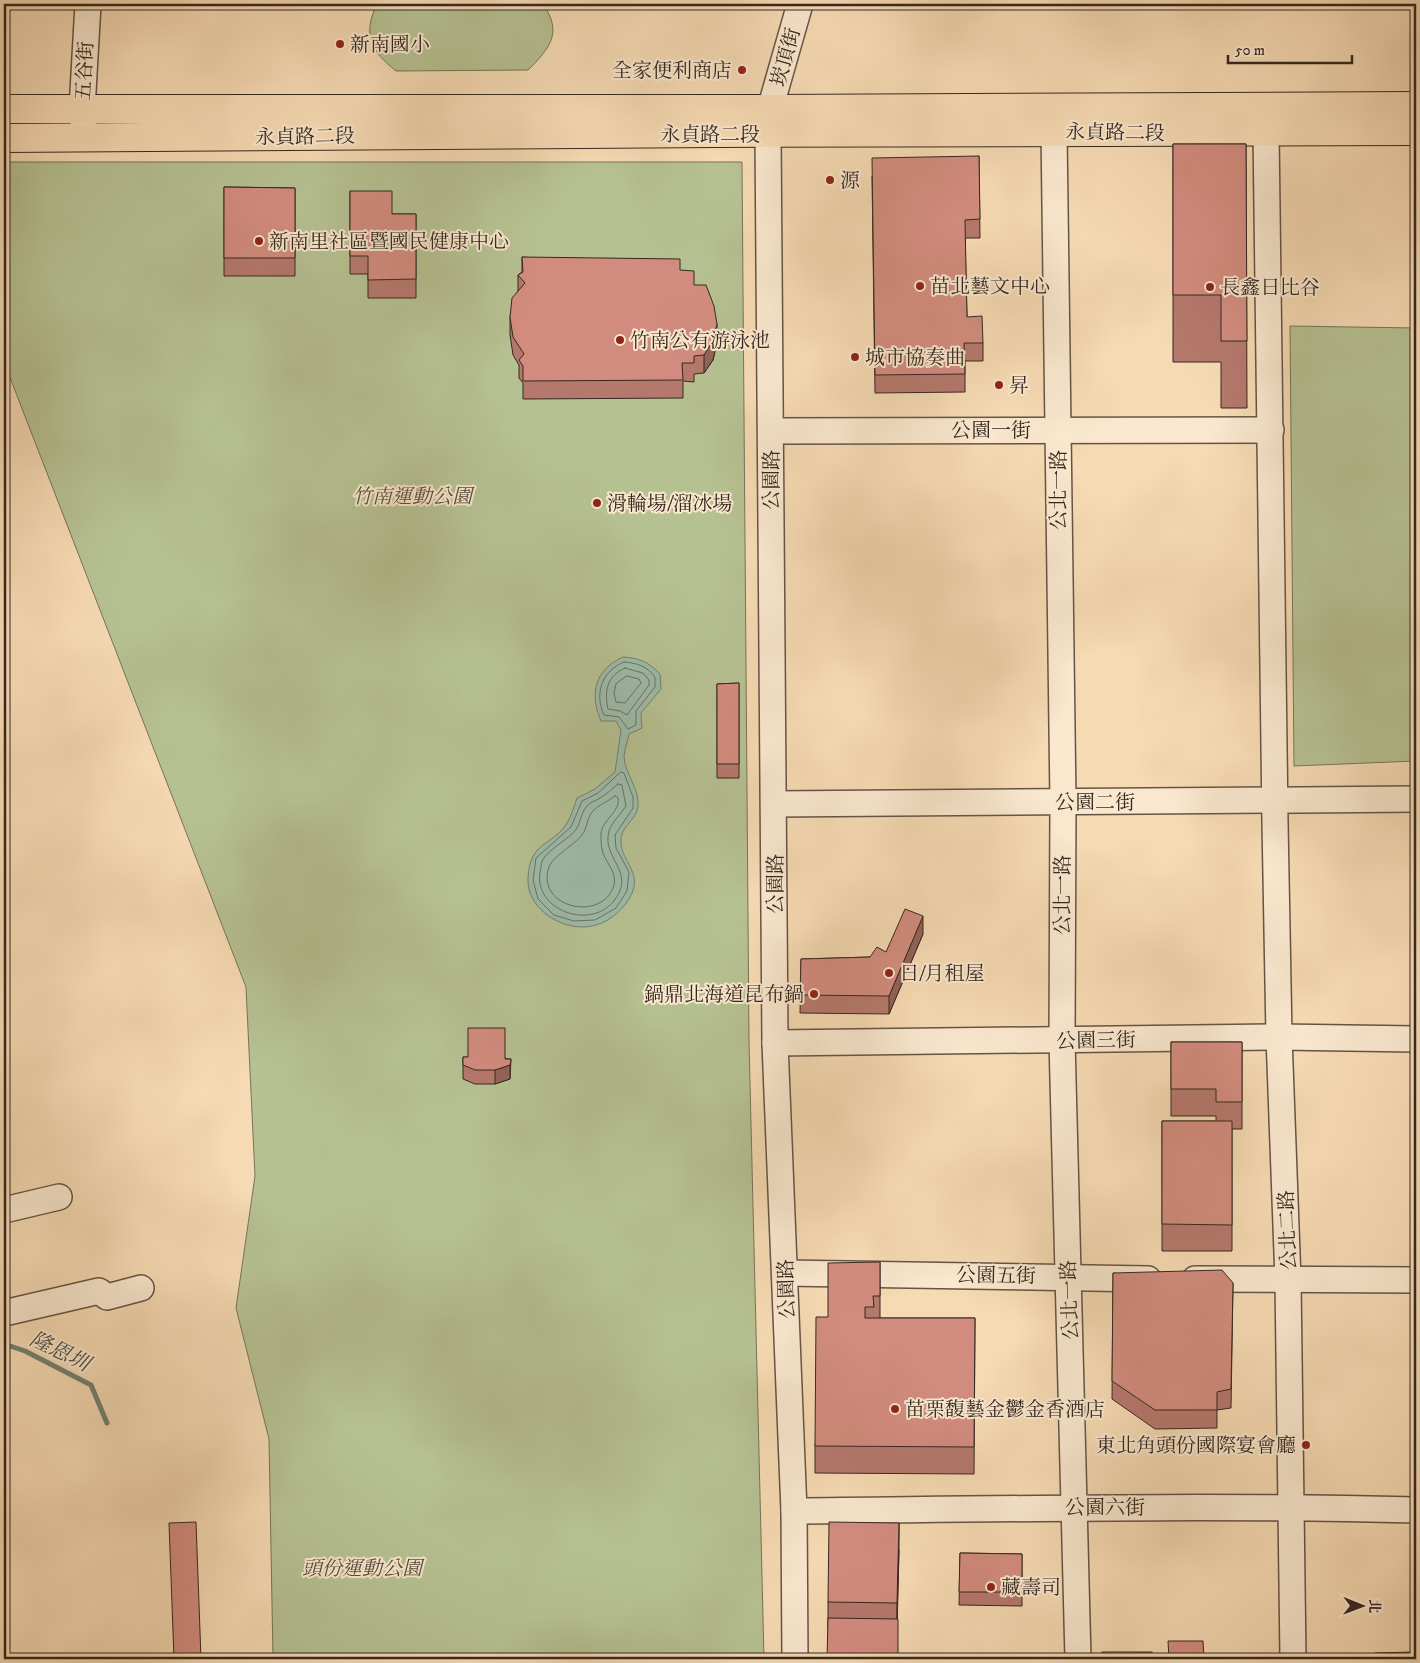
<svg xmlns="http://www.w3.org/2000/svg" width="1420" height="1663" font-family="'IM FELL DW Pica','Noto Serif TC',serif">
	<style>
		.green { fill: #b6c192; stroke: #767459 }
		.water { fill: #9dbba9; stroke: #738072 }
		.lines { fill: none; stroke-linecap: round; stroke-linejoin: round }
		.shore { stroke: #697264; stroke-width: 1 }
		.stream { stroke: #738072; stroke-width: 5 }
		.minor-casing { stroke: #655445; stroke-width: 28 }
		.major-casing { stroke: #352820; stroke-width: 30 }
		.minor { stroke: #f9e7ce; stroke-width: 25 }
		.major { stroke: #f6dab3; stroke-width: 28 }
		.wall { fill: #b5786d; stroke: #352820 }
		.shaded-wall { fill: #936259; stroke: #352820 }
		.building { fill: #d28c7f; stroke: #352820 }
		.poi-dot { fill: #8f2418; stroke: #f9e7ce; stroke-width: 2 }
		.labels { text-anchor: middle; stroke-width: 4; stroke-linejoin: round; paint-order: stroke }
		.poi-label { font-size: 20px; fill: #352820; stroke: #f9e7ce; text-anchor: start }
		.street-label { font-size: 20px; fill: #352820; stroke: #f9e7ce }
		.park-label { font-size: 20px; font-style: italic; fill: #554e3c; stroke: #f9e7ce }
		.water-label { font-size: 21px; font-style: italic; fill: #4f4d42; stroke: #f9e7ce }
	</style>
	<rect width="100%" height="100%" fill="#f6dab3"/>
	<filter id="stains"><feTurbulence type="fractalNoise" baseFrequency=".004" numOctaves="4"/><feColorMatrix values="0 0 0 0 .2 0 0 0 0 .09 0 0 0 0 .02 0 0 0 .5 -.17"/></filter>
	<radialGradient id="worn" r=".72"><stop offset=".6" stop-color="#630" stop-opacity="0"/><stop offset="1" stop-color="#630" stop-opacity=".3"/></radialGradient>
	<!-- green -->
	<g class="green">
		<path d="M377 4H543C563 33 550 48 528 70L396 71C371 51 362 35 377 4Z"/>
		<path d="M4 162H742L749 1041 764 1659H273L269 1439 236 1308 255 1176 246 987 4 362Z"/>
		<path d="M1290 326 1416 328V761L1294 766Z"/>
	</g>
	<!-- water -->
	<path class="water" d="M623 657C639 658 649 662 660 674L661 689 641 713 642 728 629 734C628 741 624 750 624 757 625 774 640 789 638 807 636 821 619 827 621 843 622 861 641 872 632 893 626 907 611 921 596 925 567 934 526 911 528 878 530 840 552 847 567 823 572 815 574 806 577 798L595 789 615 772 621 730 616 721H601C589 693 595 670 623 657Z"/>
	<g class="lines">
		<!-- shore -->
		<g class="shore">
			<path d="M624 662C637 663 647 666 655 677V687L636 711V725L628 729 619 717 604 715C594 693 602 671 624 662Z"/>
			<path d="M625 668 643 673 649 680V685L627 715 620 711 608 709C604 691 607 676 625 668Z"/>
			<path d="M627 676 639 679 641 683 625 703 616 702 614 693 616 684Z"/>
			<path d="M621 772 624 773 633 797V808L615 835 616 848 629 872 627 891 616 908 595 920 574 921 554 915 538 899 533 880 536 858 571 827 582 801 598 793Z"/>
			<path d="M618 784 622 785 626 806C621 814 612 822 609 831 601 859 638 872 613 902 589 930 534 910 540 872 541 869 541 864 542 861 548 850 565 841 573 833 581 826 580 813 587 806 590 802 596 801 600 798 607 794 612 789 618 784Z"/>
			<path d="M615 796 618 798C621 811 602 820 601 834 601 840 601 848 603 853 607 864 617 873 614 885 603 923 535 908 549 867 552 857 574 845 582 835 587 829 587 817 593 811 598 805 609 801 615 796Z"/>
		</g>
		<!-- stream -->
		<path class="stream" d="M4 1344 25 1351 91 1385 107 1423"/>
		<defs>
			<g id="minor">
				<path d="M84 130 82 109 88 4"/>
				<path d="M1054 131 1063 802 1062 1041 1078 1659"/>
				<path d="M1266 132 1275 822 1279 1037 1288 1280 1293 1659"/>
				<path d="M771 431 1271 430"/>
				<path d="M774 804 1416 799"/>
				<path d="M775 1043 1279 1037 1416 1039"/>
				<path d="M4 1210 59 1197"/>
				<path d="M785 1273 1148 1279"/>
				<path d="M1195 1279 1416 1280"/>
				<path d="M4 1313 99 1291 107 1297 141 1288"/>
				<path d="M794 1511C1002 1509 1209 1505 1416 1510"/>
				<path d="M795 1659 794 1511 775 1043 768 134 770 109 800 4"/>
			</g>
			<g id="major">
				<path d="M4 109H770L1416 106"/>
				<path d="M4 138 718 133 1416 131"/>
			</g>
		</defs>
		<!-- minor casing -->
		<use href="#minor" class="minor-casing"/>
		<!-- major casing -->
		<use href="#major" class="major-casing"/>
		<!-- minor -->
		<use href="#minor" class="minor"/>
		<!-- major -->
		<use href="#major" class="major"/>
	</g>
	<!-- wall -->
	<g class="wall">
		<path d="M1173 144H1246L1247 408H1221V362H1173Z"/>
		<path d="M979 156 980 238H965L967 317 983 343V361H965V392L875 393 872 176Z"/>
		<path d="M224 187 295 188V276H224Z"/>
		<path d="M350 191 392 214H416V298H368V274H350Z"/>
		<path d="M522 257 680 270 694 285 717 342 713 360 704 373 694 374V382L683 381V398L523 399V383L519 378V365L513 355 510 335V317L518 290V275L522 272Z"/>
		<path d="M739 683V778H717V684Z"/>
		<path d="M923 934 889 1014 800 1013 801 959 870 957 886 952Z"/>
		<path d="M1171 1042H1242V1129H1232V1251H1162V1121H1216V1116H1171Z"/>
		<path d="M463 1057 511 1059 510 1079 495 1084H475L463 1079Z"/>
		<path d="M880 1262V1318H975L974 1474 815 1473V1446L828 1317Z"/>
		<path d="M1113 1273 1233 1283 1231 1408 1217 1410V1428L1155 1429 1112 1399Z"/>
		<path d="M899 1550 897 1619 828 1629V1602Z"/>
		<path d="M960 1553 1022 1554V1606L959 1605Z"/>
	</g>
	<!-- shaded-wall -->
	<g class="shaded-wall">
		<path d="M717 324V342L713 360 704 373V355Z"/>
		<path d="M923 916V934L889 1014V996Z"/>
		<path d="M510 1065V1079L495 1084V1070Z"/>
		<path d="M899 1523V1550L897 1630V1603Z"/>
	</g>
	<!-- building -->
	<g class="building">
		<path d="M1173 144H1246L1247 341H1221V295H1173Z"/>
		<path d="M979 156 980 219 965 220 967 317 982 316 983 343H964L965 374 875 375 872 158Z"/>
		<path d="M224 187 295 188V258H224Z"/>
		<path d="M350 191H392V214H416V279L368 280V256H350Z"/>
		<path d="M522 257 680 259V270L694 271V285H706L714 306 717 324 713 341 704 355 694 356V363H682L683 380 523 381V366L519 360 524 354 513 337 510 317 512 298 525 283 518 275 523 272Z"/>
		<path d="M739 683V764H717V684Z"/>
		<path d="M905 909 923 916 889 996 800 995 801 959 870 957 877 947 886 952Z"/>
		<path d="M468 1028H505V1059H511L510 1065 495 1070H475L463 1065V1057H468Z"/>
		<path d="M1171 1042H1242V1102H1216V1089H1171Z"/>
		<path d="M1162 1121H1232V1225L1162 1224Z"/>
		<path d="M880 1262V1296H873L874 1307H865V1318H975L974 1447 815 1446 816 1317H828V1263Z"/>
		<path d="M1222 1270 1233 1283 1231 1389 1217 1392V1410H1155L1112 1381 1113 1273Z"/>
		<path d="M196 1522 201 1659H174L169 1523Z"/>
		<path d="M829 1522 899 1523 897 1603 828 1602Z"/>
		<path d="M960 1553 1022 1554V1592H959Z"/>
		<path d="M828 1618 898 1619V1659H827Z"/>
		<path d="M1412 1630H1416V1659H1375V1653L1412 1652Z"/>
		<path d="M1168 1641H1203L1204 1659H1169Z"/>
		<rect x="1102" y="1652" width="50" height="7"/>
	</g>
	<!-- markers -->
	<g class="poi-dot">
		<circle cx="340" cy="44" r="5"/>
		<circle cx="742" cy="70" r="5"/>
		<circle cx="830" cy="180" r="5"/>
		<circle cx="259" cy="241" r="5"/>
		<circle cx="920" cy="286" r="5"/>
		<circle cx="1210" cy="287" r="5"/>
		<circle cx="620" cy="340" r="5"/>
		<circle cx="855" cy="357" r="5"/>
		<circle cx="999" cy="385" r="5"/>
		<circle cx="597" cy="503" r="5"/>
		<circle cx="889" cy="973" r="5"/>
		<circle cx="814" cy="994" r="5"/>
		<circle cx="895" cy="1409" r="5"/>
		<circle cx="1306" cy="1445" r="5"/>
		<circle cx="991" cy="1587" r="5"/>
	</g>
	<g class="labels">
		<!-- poi labels -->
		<g class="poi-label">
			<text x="350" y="51">新南國小</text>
			<text x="732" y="77" text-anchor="end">全家便利商店</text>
			<text x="840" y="187">源</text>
			<text x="269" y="248">新南里社區暨國民健康中心</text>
			<text x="930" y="293">苗北藝文中心</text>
			<text x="1220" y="294">長鑫日比谷</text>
			<text x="630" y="347">竹南公有游泳池</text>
			<text x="865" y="364">城市協奏曲</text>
			<text x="1009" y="392">昇</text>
			<text x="607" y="510">滑輪場/溜冰場</text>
			<text x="899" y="980">日/月租屋</text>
			<text x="804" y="1001" text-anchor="end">鍋鼎北海道昆布鍋</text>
			<text x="905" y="1416">苗栗馥藝金鬱金香酒店</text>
			<text x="1296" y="1452" text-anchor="end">東北角頭份國際宴會廳</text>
			<text x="1001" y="1594">藏壽司</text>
		</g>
		<!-- street labels -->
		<g class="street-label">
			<text transform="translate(785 57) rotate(-74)" y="7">崁頂街</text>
			<text transform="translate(84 71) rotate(-87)" y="7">五谷街</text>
			<text transform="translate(1115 132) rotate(1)" y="7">永貞路二段</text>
			<text x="710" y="141">永貞路二段</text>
			<text transform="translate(305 136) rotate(-1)" y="7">永貞路二段</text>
			<text x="991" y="437">公園一街</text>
			<text transform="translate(771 480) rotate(-90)" y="7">公園路</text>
			<text transform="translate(1058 490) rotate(-90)" y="7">公北一路</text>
			<text x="1095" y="809">公園二街</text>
			<text transform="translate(775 884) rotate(-90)" y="7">公園路</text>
			<text transform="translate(1062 895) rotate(-90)" y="7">公北一路</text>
			<text transform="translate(1096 1040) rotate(-1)" y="7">公園三街</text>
			<text transform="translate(1287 1230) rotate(-92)" y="7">公北二路</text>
			<text transform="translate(996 1275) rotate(1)" y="7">公園五街</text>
			<text transform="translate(786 1289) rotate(-92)" y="7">公園路</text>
			<text transform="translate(1069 1300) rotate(-92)" y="7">公北一路</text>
			<text x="1105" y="1514">公園六街</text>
		</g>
		<!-- park labels -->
		<g class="park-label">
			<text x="412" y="503">竹南運動公園</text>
			<text x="362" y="1575">頭份運動公園</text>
		</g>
		<!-- water labels -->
		<g class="water-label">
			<text transform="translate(60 1351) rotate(26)" y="7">隆恩圳</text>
		</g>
	</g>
	<!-- margin -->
	<rect width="1420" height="1663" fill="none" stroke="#f6dab3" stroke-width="20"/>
	<rect x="5" y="5" width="1410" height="1653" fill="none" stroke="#352820" stroke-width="2.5"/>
	<rect x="10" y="10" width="1400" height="1643" fill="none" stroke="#352820"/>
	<!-- north arrow -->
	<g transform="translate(1362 1606) rotate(91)" stroke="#f9e7ce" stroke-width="4" paint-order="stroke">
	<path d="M0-4L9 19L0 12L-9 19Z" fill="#352820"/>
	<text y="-8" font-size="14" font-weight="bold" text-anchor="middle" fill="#352820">北</text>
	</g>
	<!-- scale -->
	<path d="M1228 55v8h124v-8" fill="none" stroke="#352820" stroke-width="2.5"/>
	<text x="1235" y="55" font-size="15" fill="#352820" stroke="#f9e7ce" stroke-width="4" paint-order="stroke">50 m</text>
	<rect width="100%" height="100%" filter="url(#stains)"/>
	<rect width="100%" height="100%" fill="url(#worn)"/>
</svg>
